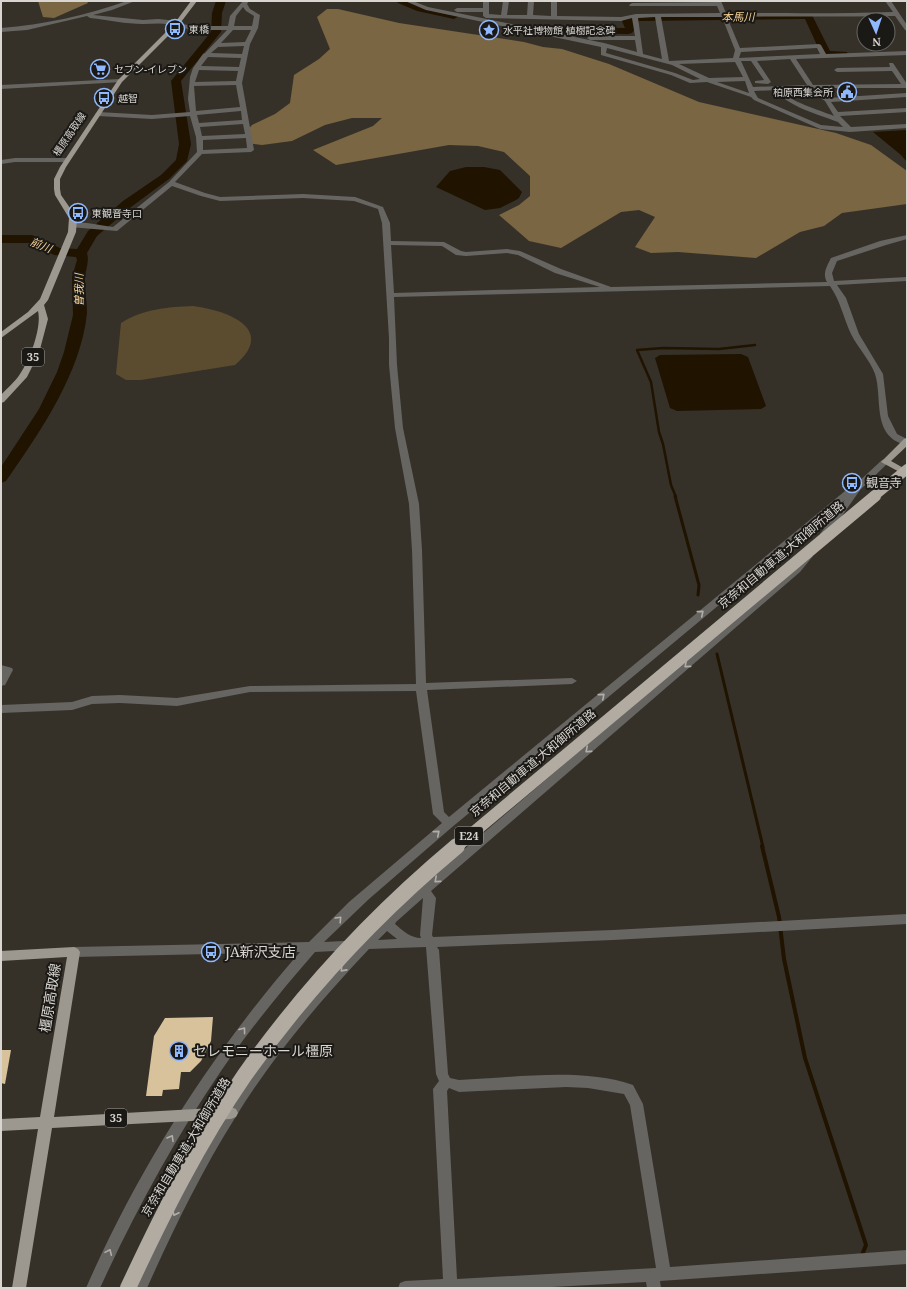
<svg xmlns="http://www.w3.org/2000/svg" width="908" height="1289" font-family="'Noto Serif','Noto Sans JP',serif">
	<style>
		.green { fill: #5c4c2f }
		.forest { fill: #7a6642 }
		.water { fill: #201300 }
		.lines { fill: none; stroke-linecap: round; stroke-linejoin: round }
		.stream-far2 { stroke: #201300; stroke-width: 2.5 }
		.stream-far1 { stroke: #201300; stroke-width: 3 }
		.stream { stroke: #201300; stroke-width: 4 }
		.river { fill: #201300; fill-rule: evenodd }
		.building { fill: #d8c29b }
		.minor { fill: #676561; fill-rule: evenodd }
		.major { fill: #9c9890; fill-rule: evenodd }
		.highway-bridge-far2 { stroke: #b1aba2; stroke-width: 10 }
		.highway-bridge-far1 { stroke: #b1aba2; stroke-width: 12 }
		.highway-bridge { stroke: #b1aba2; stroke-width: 16 }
		.oneway { stroke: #b1aeaa }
		.labels { text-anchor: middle; stroke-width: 4; stroke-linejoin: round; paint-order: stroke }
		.far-poi-label { font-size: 10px; fill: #d9d6d1; stroke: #1b1916; text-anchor: start }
		.far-street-label { font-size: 10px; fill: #d9d6d1; stroke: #1b1916 }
		.far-water-label { font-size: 11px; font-style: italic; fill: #f4d194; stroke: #1b1916 }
		.shield { fill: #1b1916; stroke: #a09d99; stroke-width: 1 }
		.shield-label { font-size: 11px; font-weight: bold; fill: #d9d6d1 }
		.poi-label { font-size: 12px; fill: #d9d6d1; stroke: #1b1916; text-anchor: start }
		.street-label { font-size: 12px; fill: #d9d6d1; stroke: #1b1916 }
		.near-poi-label { font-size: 14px; fill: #d9d6d1; stroke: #1b1916; text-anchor: start }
		.near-street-label { font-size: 14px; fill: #d9d6d1; stroke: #1b1916 }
	</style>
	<rect width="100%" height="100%" fill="#353129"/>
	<!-- green -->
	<path class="green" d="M193 306C225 310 278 328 235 365L141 380H126L116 374 121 323C143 309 168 307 193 306Z"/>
	<!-- forest -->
	<g class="forest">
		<path d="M38 1H87L88 3 54 18 43 17Z"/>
		<path d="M327 9H338L399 23 524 42 543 47 562 49 609 64 699 102 836 133 871 145 907 171V204L842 213 824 226 800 232 756 258 678 252 651 253 635 247 655 217 639 210 621 212 561 248 529 241 499 215 519 205 530 196V176L504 152 478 146 449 145 336 165 313 150 373 126 382 118H352L325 125 292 141 262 145 247 143 245 133 252 125 275 114 290 103 294 75 319 59 330 49 317 17Z"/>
	</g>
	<!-- water -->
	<g class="water">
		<path d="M907 130V166L906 161 901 155 873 132Z"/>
		<path d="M466 167H484L500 170 522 192 519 198 516 200 500 208 485 210 436 187 450 171Z"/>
		<path d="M741 354 748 357 766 406 761 409 677 411 670 408 655 358 660 355Z"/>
	</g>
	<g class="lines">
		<!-- stream-far2 -->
		<path class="stream-far2" d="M676 497 671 485 663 444 659 432 651 382 637 350 663 348 719 349 755 345"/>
		<!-- stream-far1 -->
		<g class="stream-far1">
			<path d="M675 496 699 585 698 595"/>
			<path d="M717 654 763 847"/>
		</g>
		<!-- stream -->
		<path class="stream" d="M762 846 779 917 784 959 805 1058 866 1245 862 1255"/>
		<!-- river -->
		<g class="river">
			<path d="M216 1H226L222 13 221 32 181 81 191 144 187 161 169 179 131 207 97 236 87 253C90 263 84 272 85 282 85 292 87 303 87 313 81 373 40 432 6 481L1 483V467L39 409 57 372 64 352 73 315 72 277 77 260 76 257 54 255 30 243H1V235H32L60 248 77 249 88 231 123 201 161 175 176 160 179 144 171 81 211 32 212 13Z"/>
			<path d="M396 1H409L423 7 457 14 459 16 454 19 417 11 398 3Z"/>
			<path d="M803 13 812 15 830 51 847 52 848 54 847 56H822L805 19H803L640 21 633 23 636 28 632 33 628 34 560 33 555 30 560 27 625 28 622 21 624 19 640 15Z"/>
		</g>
	</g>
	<!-- building -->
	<g class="building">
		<path d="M213 1017 211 1041 201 1061 190 1072H181L179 1089 163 1090 162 1096H146L154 1036 165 1018Z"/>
		<path d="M1 1050H11L5 1084 1 1083Z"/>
	</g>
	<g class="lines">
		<!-- minor -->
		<g class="minor">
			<path d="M127 1H135L112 10 93 15 143 20 158 19 178 21 180 22V24L197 26H228L230 16 243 1H249L247 4 250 9 260 15 258 28 250 44 242 83 254 150 251 152 202 154 175 182 205 193 220 197 303 194 355 197 383 207 390 223 391 241 444 242 461 251 466 252 507 249 520 251 561 269 611 287 827 282C822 274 827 266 831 258L880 241 907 235V239L886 245 837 261 832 273 834 281 907 277V281L837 285 846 298 859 334 883 374 888 416 897 434 907 439 906 445C871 436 883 399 875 374 870 360 858 348 851 334 843 317 841 302 830 286L394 297 397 365 403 428 419 504 422 550 426 683 572 678 577 681 572 684 427 690 444 812 449 817 845 491 855 485 882 460 885 459 889 462 860 490 828 536H822L820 534 845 500 451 828 369 899 324 942 363 940 386 917 420 887 794 568 805 554H811L813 556 800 572 431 891 436 898 432 935 433 937 613 930 907 914V924L613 940 437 947 439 950 448 1074 450 1078 459 1080C512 1078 582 1067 633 1085L643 1104 670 1267 907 1250V1264L660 1281 661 1288H647L646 1282 533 1288H398L400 1283 405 1281 443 1279 433 1089 439 1081 436 1074 426 947 369 949C320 1001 272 1057 235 1118 201 1172 173 1230 147 1288H133C160 1225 190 1163 228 1106 265 1050 307 998 353 950L315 952C282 990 250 1029 221 1071 174 1140 135 1212 100 1288H86C140 1165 212 1053 300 952L74 957 70 955 68 952 70 949 74 947 309 942 349 902 442 823 433 814 416 691 250 692 177 706 120 703 92 704 72 710 1 713V705L72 702 92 696 120 695 177 698 250 686 416 684 412 550 409 504 395 428 389 365V338L382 223 378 209 354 201 303 198 220 201 201 196 172 186 117 231 70 227V223C84 221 99 225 113 227L169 182 197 152 196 137 190 116 152 119 98 116 95 114 98 112 152 115 190 112 188 99 190 77 193 68 203 54 205 53 227 30H197L176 27C167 22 155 24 143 24 126 24 108 20 90 18L87 16 27 30 1 32V28C43 25 87 15 127 1ZM243 7 246 11 254 16 252 26H234L236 16ZM233 30H251L245 42 221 43ZM244 46 242 54 211 53 218 47ZM208 57 241 58 239 67 201 66ZM199 70 238 71 236 81 195 82ZM236 85 240 107 196 111 194 86ZM241 111 242 120 199 123 197 115ZM243 124 245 134 202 136 200 127ZM246 138 247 148 203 150V140ZM391 245 442 246 456 255 466 256 507 253 518 255 555 273 600 287 394 293ZM423 898 420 935 421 938C411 938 403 931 395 924L396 922ZM387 931 397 939 378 940ZM566 1087 588 1088 624 1094 630 1105 656 1268 457 1279 447 1091 449 1088 459 1092Z"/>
			<path d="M405 1H413L428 7 604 43 637 52 635 40H590L587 38 590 36H635L632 18 621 21 486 18 483 16V12H457L454 10 457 8H483V1H489V14L501 15 503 1H509L507 15H527L528 1H534L533 15 551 16V1H557V16L621 17 636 14 720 13 717 6H630L629 5 632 3 716 2 715 1H721L726 13C782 13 837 14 893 12L885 1H891L907 25V31L905 30 895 16C839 17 783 16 727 17L740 48 819 44 821 45 826 54 907 51V55L796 59 813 85 901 84 892 71 837 72 834 70 837 68 890 67 889 63H893L907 84V88H816L828 98 907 93V97L831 102 838 112 907 108V112L840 116 851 127 907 124V128L850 132 820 129 754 100 751 97 707 82 690 83 671 75 601 55V47L426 10ZM655 17 662 59 643 54 638 18ZM661 17H722L735 50 733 58 669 61ZM607 48 672 65 700 79 693 80 675 73 606 53ZM817 48 820 54 739 58 741 52ZM790 59 807 85 753 87 741 61H751L764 80 755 81V83L768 84 771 82 757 61ZM735 62 743 77 709 78 679 64ZM745 81 749 93 717 82ZM810 88 813 93 825 101 834 116C820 110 789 102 782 90ZM776 90C786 106 820 115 838 122L843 127 821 125 758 98 754 91Z"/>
			<path d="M120 79 122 80V82L1 89V85Z"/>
			<path d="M15 158H67L70 160 67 162H15L1 164V160Z"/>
			<path d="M1 665 12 668 13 670 5 685 1 686Z"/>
		</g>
		<!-- major -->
		<g class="major">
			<path d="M191 1H197L178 26 122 82 66 167 60 179V189L61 195 77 218 76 232 48 300 44 305 48 319 39 353 27 377 4 402 1 403V395C7 388 15 382 20 374 30 360 42 327 38 311L1 338V332L28 312 40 299 68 232 69 218 55 195 54 189V179L60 167 118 80 174 24Z"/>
			<path d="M907 438V446L891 461 907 470V476L881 462 904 439Z"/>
			<path d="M74 947 78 949 80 952 54 1117 231 1107 236 1109 238 1113 236 1117 231 1119 52 1128 26 1288H12L38 1129 1 1131V1119L40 1117 67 957 1 961V951Z"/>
		</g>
		<!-- highway-bridge-far2 -->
		<path class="highway-bridge-far2" d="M873 497 907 469"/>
		<!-- highway-bridge-far1 -->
		<path class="highway-bridge-far1" d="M456 847 875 496"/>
		<!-- highway-bridge -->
		<path class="highway-bridge" d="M128 1288C162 1215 198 1143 244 1076 304 991 377 913 457 846"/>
	</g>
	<!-- one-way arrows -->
	<defs><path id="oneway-chevron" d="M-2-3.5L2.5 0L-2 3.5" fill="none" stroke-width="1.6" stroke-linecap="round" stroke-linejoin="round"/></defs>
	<g class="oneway">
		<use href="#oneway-chevron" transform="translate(701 613) rotate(-40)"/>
		<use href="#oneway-chevron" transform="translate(687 665) rotate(139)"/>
		<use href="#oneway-chevron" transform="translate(602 696) rotate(-40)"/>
		<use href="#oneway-chevron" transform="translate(588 750) rotate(139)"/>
		<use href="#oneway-chevron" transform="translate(437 833) rotate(-40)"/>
		<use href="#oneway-chevron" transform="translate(437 880) rotate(139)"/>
		<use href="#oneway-chevron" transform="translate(339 919) rotate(-46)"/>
		<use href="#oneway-chevron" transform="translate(343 969) rotate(132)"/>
		<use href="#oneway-chevron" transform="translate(243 1030) rotate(-53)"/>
		<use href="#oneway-chevron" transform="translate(171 1138) rotate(-60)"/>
		<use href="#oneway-chevron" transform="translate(175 1213) rotate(116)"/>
		<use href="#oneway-chevron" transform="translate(109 1252) rotate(-66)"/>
	</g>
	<!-- icons -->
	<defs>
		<symbol id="bus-ring" viewBox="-11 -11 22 22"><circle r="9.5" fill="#1b1916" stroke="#90b8fd" stroke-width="1.5"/><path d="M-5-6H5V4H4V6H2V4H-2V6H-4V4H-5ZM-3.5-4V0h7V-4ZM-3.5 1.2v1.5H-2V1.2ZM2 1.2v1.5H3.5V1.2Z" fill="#90b8fd"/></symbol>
		<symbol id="sight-ring" viewBox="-11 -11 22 22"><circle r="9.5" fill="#1b1916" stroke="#90b8fd" stroke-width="1.5"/><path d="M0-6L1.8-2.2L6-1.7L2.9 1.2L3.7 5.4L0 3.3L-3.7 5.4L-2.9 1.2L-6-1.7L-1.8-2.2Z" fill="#90b8fd"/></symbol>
		<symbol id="supermarket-ring" viewBox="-11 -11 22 22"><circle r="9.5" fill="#1b1916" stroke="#90b8fd" stroke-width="1.5"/><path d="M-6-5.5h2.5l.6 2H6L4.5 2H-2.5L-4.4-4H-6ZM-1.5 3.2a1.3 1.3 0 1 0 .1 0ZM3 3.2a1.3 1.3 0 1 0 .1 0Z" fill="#90b8fd"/></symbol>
		<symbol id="civic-ring" viewBox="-11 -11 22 22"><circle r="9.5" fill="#1b1916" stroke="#90b8fd" stroke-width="1.5"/><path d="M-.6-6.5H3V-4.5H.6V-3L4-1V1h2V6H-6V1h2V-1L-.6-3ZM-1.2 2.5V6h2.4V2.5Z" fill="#90b8fd"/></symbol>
		<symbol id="building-ring" viewBox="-11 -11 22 22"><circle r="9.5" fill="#1b1916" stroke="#90b8fd" stroke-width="1.5"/><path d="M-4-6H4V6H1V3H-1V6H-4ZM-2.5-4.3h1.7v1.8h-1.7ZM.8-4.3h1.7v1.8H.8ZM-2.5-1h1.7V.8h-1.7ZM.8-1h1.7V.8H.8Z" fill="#90b8fd"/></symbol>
	</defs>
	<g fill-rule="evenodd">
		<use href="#bus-ring" x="164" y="18" width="22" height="22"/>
		<use href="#sight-ring" x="478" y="19" width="22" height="22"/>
		<use href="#supermarket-ring" x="89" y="58" width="22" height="22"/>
		<use href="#civic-ring" x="836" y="81" width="22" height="22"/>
		<use href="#bus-ring" x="93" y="87" width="22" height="22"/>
		<use href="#bus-ring" x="67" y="202" width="22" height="22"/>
		<use href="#bus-ring" x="841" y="472" width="22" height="22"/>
		<use href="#bus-ring" x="200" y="941" width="22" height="22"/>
		<use href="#building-ring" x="168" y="1040" width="22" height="22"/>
	</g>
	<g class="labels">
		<!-- far-poi labels -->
		<g class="far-poi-label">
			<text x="189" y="33">東橋</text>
			<text x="503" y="34">水平社博物館 植樹記念碑</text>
			<text x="114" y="73">セブン-イレブン</text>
			<text x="833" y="96" text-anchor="end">柏原西集会所</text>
			<text x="118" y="102">越智</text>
			<text x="92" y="217">東観音寺口</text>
		</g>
		<!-- far-street labels -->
		<g class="far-street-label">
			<text transform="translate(69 134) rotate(-56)" y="4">橿原高取線</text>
		</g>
		<!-- far-water labels -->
		<g class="far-water-label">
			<text transform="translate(738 17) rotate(-1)" y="4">本馬川</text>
			<text transform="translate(41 245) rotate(22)" y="4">前川</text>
			<text transform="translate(79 290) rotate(-90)" y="4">曽我川</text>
		</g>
		<!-- shield labels -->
		<g class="shield">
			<rect x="22" y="348" width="22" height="18" rx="3"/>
			<rect x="455" y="827" width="28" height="18" rx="3"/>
			<rect x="105" y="1109" width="22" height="18" rx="3"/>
		</g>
		<g class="shield-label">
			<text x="33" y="361">35</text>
			<text x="469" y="840">E24</text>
			<text x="116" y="1122">35</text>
		</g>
		<!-- poi labels -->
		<g class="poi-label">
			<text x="866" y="487">観音寺</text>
		</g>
		<!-- street labels -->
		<g class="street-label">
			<text transform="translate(781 555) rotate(-40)" y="4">京奈和自動車道;大和御所道路</text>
			<text transform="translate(533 763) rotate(-40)" y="4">京奈和自動車道;大和御所道路</text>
			<text transform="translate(186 1147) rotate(-59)" y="4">京奈和自動車道;大和御所道路</text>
		</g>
		<!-- near-poi labels -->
		<g class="near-poi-label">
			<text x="225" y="957">JA新沢支店</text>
			<text x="193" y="1056">セレモニーホール橿原</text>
		</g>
		<!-- near-street labels -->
		<g class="near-street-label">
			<text transform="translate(50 998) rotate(-81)" y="5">橿原高取線</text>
		</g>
	</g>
	<!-- border -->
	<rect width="908" height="1289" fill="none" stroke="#d9d6d1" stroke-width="4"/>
	<!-- north arrow -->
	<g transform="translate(876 32) rotate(177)"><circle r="19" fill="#1b1916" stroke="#676561"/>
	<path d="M0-3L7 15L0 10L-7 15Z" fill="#90b8fd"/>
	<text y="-6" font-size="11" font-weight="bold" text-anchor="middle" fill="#d9d6d1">N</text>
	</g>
</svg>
